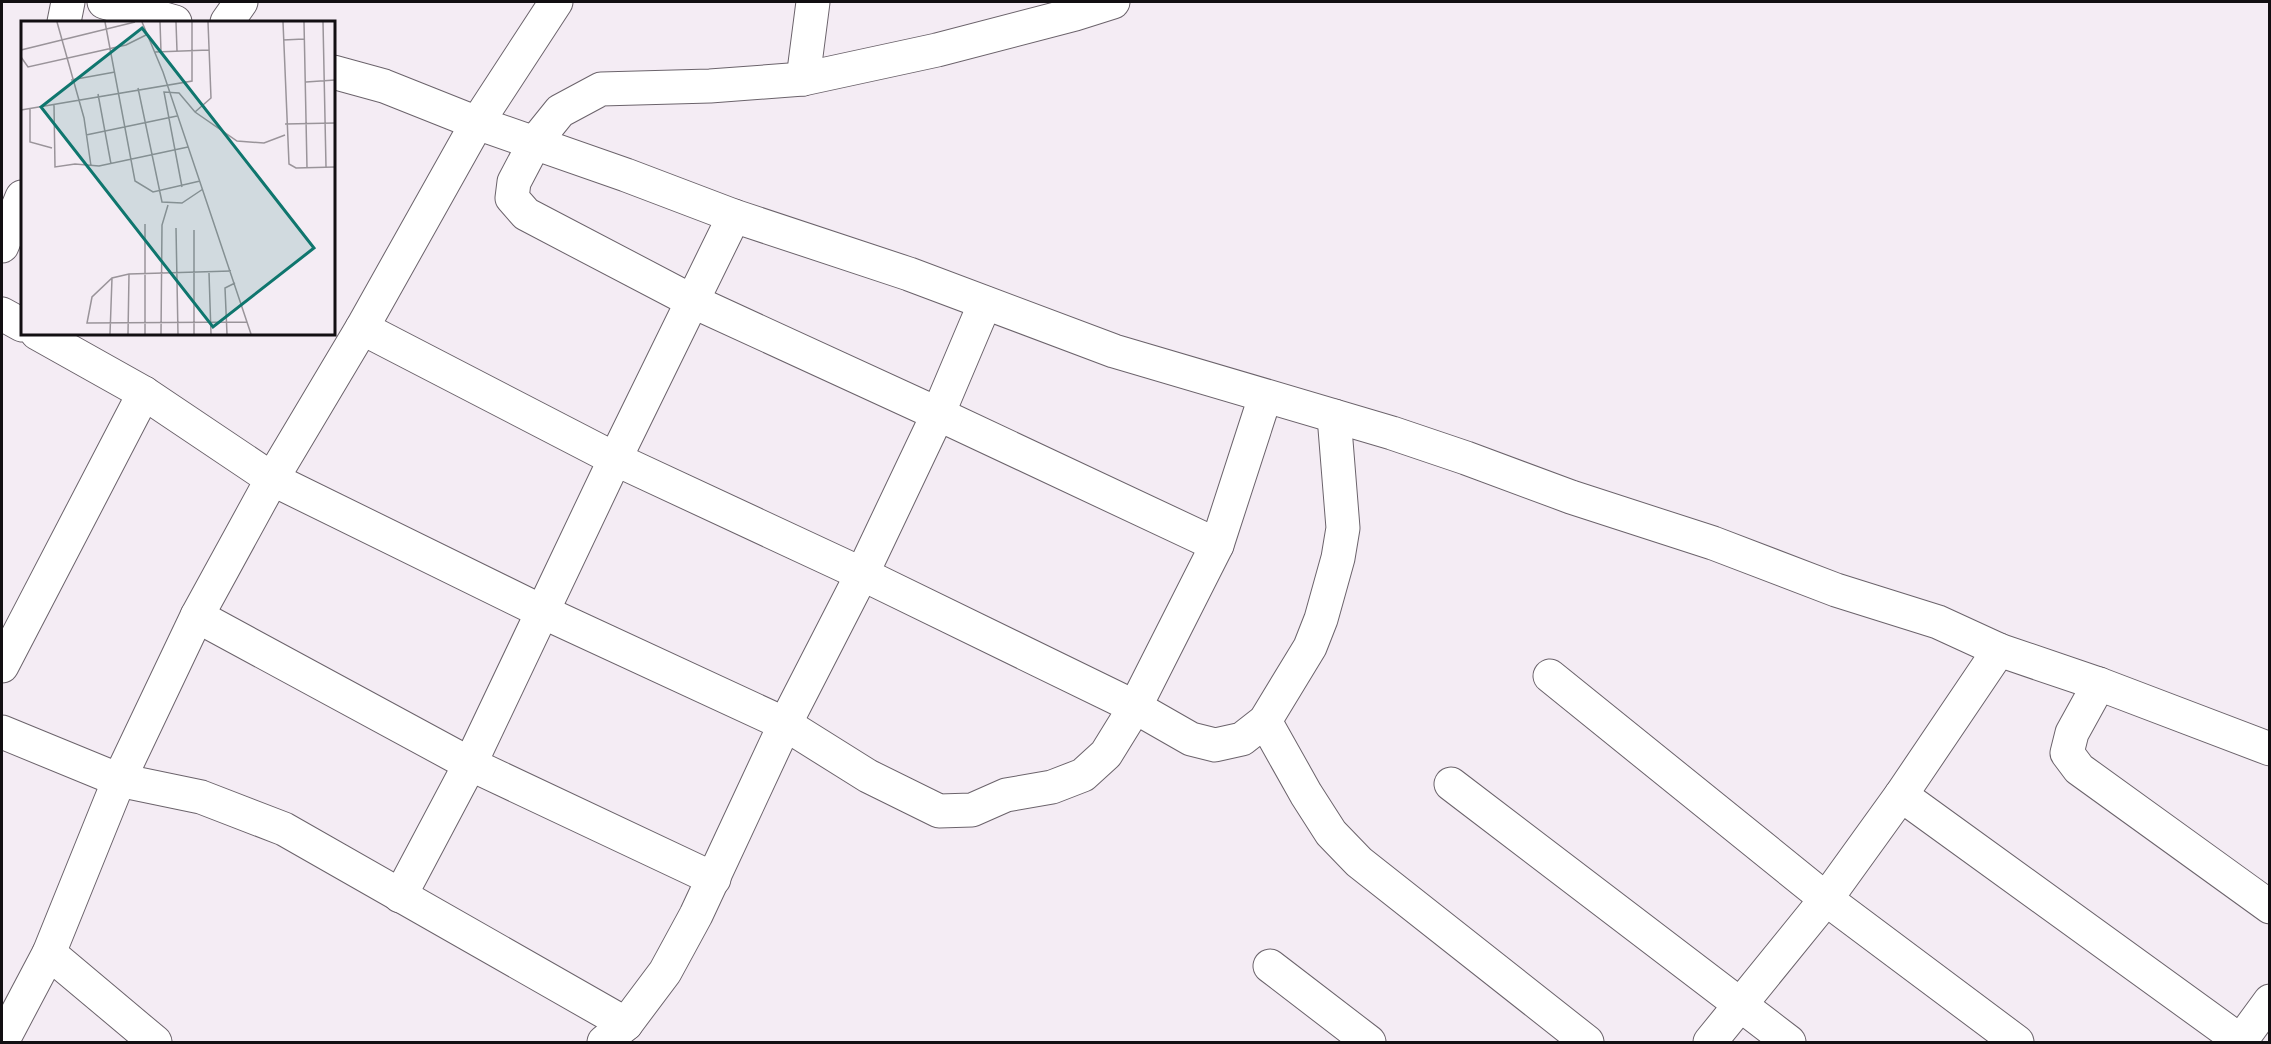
<svg xmlns="http://www.w3.org/2000/svg" width="2271" height="1044" font-family="'Fira Sans Condensed',sans-serif">
	<style>
		.lines { fill: none; stroke-linecap: round; stroke-linejoin: round }
		.minor-casing { stroke: #6b636b; stroke-width: 35 }
		.major-casing { stroke: #6b636b; stroke-width: 35 }
		.minor { stroke: #fff; stroke-width: 33 }
		.major { stroke: #fff; stroke-width: 33 }
		.inset-road { fill: none; stroke: #9a949a; stroke-width: 1.5 }
		.view { fill: #0f766e; fill-opacity: 0.15; stroke: #0f766e; stroke-width: 3 }
		.inset-edge { fill: none; stroke: #120f12; stroke-width: 3 }
	</style>
	<rect width="100%" height="100%" fill="#f4ecf4"/>
	<g class="lines">
		<defs>
			<g id="minor">
				<path d="M1113 2 1075 14 937 50 803 79 710 86 601 89 560 111 535 142 514 182 512 198 526 214 692 301 938 414 1217 545"/>
				<path d="M64 22 68 2"/>
				<path d="M227 22 241 2"/>
				<path d="M803 79 813 2"/>
				<path d="M2 246 22 197"/>
				<path d="M2 314 22 325"/>
				<path d="M362 328 615 459 862 574 1135 707 1191 739 1215 745 1242 739 1265 721 1310 647 1321 619 1338 558 1343 528 1334 416"/>
				<path d="M37 333 144 393 272 479 543 612 785 724 868 776 939 811 972 810 1006 795 1052 787 1083 775 1106 754 1135 707 1217 545 1265 397"/>
				<path d="M197 616 470 764 714 879"/>
				<path d="M2 666 144 393"/>
				<path d="M1550 676 1826 899 2017 1042"/>
				<path d="M2099 684 2072 733 2067 753 2079 769 2270 907"/>
				<path d="M1265 721 1306 794 1331 833 1359 862 1587 1042"/>
				<path d="M2 732 119 780 201 797 284 829 626 1024"/>
				<path d="M1451 784 1789 1042"/>
				<path d="M1901 795 2242 1042"/>
				<path d="M400 896 470 764 615 459 734 216"/>
				<path d="M49 953 155 1042"/>
				<path d="M1270 966 1369 1042"/>
				<path d="M2 1042 49 953 119 780 197 616 272 479 362 328 477 123 556 2"/>
				<path d="M604 1042 626 1024 665 972 696 915 785 724 862 574 938 414 985 303"/>
				<path d="M1710 1042 1826 899 1901 795 1999 650"/>
				<path d="M2240 1042 2270 1001"/>
			</g>
			<g id="major">
				<path d="M104 2 175 22"/>
				<path d="M333 72 384 86 477 123 626 175 734 216 909 274 1114 351 1392 433 1466 458 1571 497 1713 543 1836 590 1938 622 1999 650 2099 684 2270 749"/>
			</g>
		</defs>
		<!-- minor casing -->
		<use href="#minor" class="minor-casing"/>
		<!-- major casing -->
		<use href="#major" class="major-casing"/>
		<!-- minor -->
		<use href="#minor" class="minor"/>
		<!-- major -->
		<use href="#major" class="major"/>
	</g>
	<!-- overview -->
	<g transform="translate(21 21)">
		<rect width="314" height="314" fill="#f4ecf4"/>
		<path class="inset-road" d="M36 1 63 97 70 145M84 1 114 160 132 171 179 160M121 1 142 51 230 313M139 1 140 31M155 1 156 30M262 1 268 143 275 147 314 146M283 1 286 147M302 1 305 146M262 19 283 18M0 29 114 1M134 31 188 29M0 36 7 46 105 24 127 13M50 59 94 51M285 61 314 59M117 67 141 181 161 182 182 168M77 73 90 143M33 84 34 146 54 143 78 145 167 126M9 88V121L31 127M0 89 171 60V1M174 91 190 77 187 1M264 103 314 102M65 114 156 95M161 166 143 71 158 72 174 91 216 120 243 122 264 114M124 203V313M155 207 157 313M173 209V313M210 250 108 253 91 257 71 276 66 302 226 301M188 252 190 313M89 313 91 257M107 313 108 253M140 313 141 204 147 184M206 313 204 267 214 262"/>
		<path class="view" d="M121 7 293 227 192 306 20 86Z"/>
		<rect width="314" height="314" class="inset-edge"/>
	</g>
	<!-- border -->
	<rect width="2271" height="1044" fill="none" stroke="#120f12" stroke-width="6"/>
</svg>
